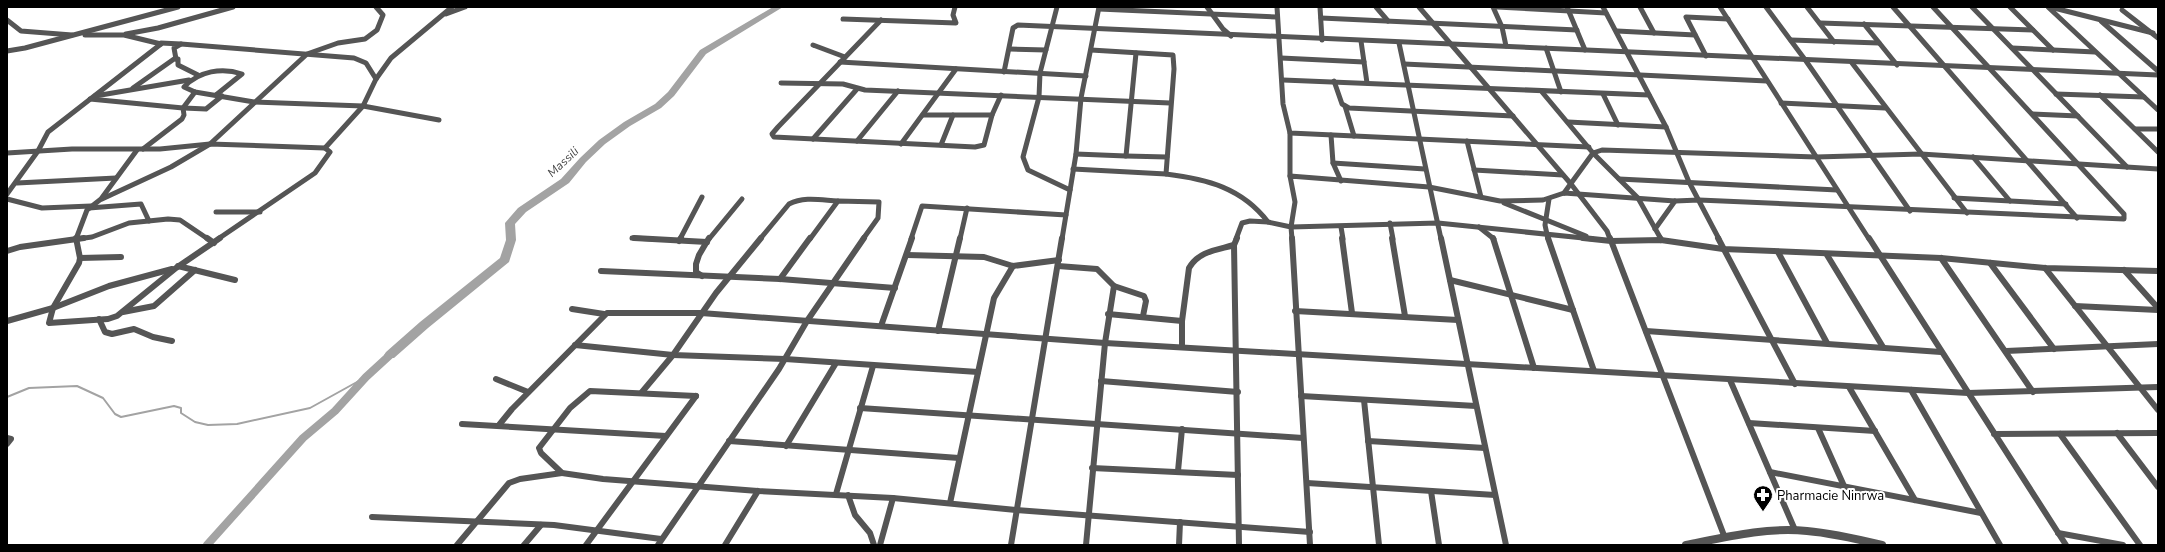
<svg xmlns="http://www.w3.org/2000/svg" width="2165" height="552" font-family="'Nunito Sans',sans-serif">
	<style>
		.lines { fill: none; stroke-linecap: round; stroke-linejoin: round }
		.stream { stroke: #a3a3a3; stroke-width: 2 }
		.canal { stroke: #a3a3a3; stroke-width: 8 }
		.river { fill: #a3a3a3; fill-rule: evenodd }
		.minor-far1 { stroke: #555; stroke-width: 5 }
		.minor { stroke: #555; stroke-width: 6 }
		.tertiary { stroke: #555; stroke-width: 8 }
		.labels { text-anchor: middle; stroke-width: 4; stroke-linejoin: round; paint-order: stroke }
		.water-label { font-size: 12px; font-style: italic; fill: #444; stroke: #fff }
		.near-poi-label { font-size: 13px; fill: #000; stroke: #fff; text-anchor: start }
	</style>
	<rect width="100%" height="100%" fill="#fff"/>
	<g class="lines">
		<!-- stream -->
		<path class="stream" d="M7 397 29 388 77 386 103 398 115 414 121 417 174 406 181 408V413L195 422 208 425 237 424 310 408 366 377"/>
		<!-- canal -->
		<path class="canal" d="M207 545 303 438 335 411 366 377 390 355"/>
		<!-- river -->
		<path class="river" d="M773 7H783L706 54 674 96 661 108 630 126 605 144 586 162 569 183 526 212 515 224 516 240 509 262 428 328 394 358H386L384 355 386 352 420 322 500 258 506 240 505 223 518 208 561 179 580 158 599 140 624 122 655 104 668 92 700 50Z"/>
		<!-- minor-far1 -->
		<g class="minor-far1">
			<path d="M1057 7 1040 73 1039 97 1023 157 1028 170 1070 190"/>
			<path d="M1207 7 1223 29 1231 36"/>
			<path d="M1277 7 1283 104 1290 133 1589 147"/>
			<path d="M1320 7 1322 40"/>
			<path d="M1376 7 1388 21"/>
			<path d="M1419 7 1571 184 1607 231 1610 239"/>
			<path d="M1493 7 1502 27 1506 46"/>
			<path d="M1497 7 1606 13"/>
			<path d="M1567 7 1585 50"/>
			<path d="M1603 7 1666 127 1689 182 1719 239"/>
			<path d="M1640 7 1654 33"/>
			<path d="M1720 7 1869 239"/>
			<path d="M1766 7 1806 61 1910 211"/>
			<path d="M1807 7 1834 42"/>
			<path d="M1893 7 2077 218"/>
			<path d="M1972 7 2127 167"/>
			<path d="M2010 7 2053 50"/>
			<path d="M2048 7 2158 110"/>
			<path d="M2050 7 2153 33"/>
			<path d="M1099 9 1277 17"/>
			<path d="M2122 10 2158 38"/>
			<path d="M446 14 465 7"/>
			<path d="M1321 18 1577 30"/>
			<path d="M843 19 956 23 953 15 955 7"/>
			<path d="M7 20 21 31 72 35"/>
			<path d="M881 20 778 127 772 134 774 137 975 147 984 145 992 115"/>
			<path d="M2101 21 2158 71"/>
			<path d="M1820 23 2033 30"/>
			<path d="M1864 24 1897 65"/>
			<path d="M1617 31 1695 35"/>
			<path d="M126 34 158 28 233 7"/>
			<path d="M85 35H124L161 44"/>
			<path d="M1791 40 1879 43"/>
			<path d="M1361 41 1367 83"/>
			<path d="M161 43 181 44 174 48 176 59"/>
			<path d="M1399 43 1441 239"/>
			<path d="M181 44 354 58 366 63 376 79"/>
			<path d="M813 45 845 57"/>
			<path d="M1546 48 1561 92"/>
			<path d="M2012 48 2095 52"/>
			<path d="M1010 49 1046 50"/>
			<path d="M1091 50 1173 55 1174 69 1166 174C1207 179 1242 188 1268 222L1291 227 1292 239"/>
			<path d="M7 51 25 48 178 7"/>
			<path d="M1706 56 1686 17 1728 19"/>
			<path d="M1281 58 1364 62"/>
			<path d="M840 62 1086 76"/>
			<path d="M1852 63 1967 213"/>
			<path d="M1404 64 1767 81"/>
			<path d="M1004 72 1013 28 1018 25 2158 75"/>
			<path d="M1283 80 1649 95"/>
			<path d="M1334 81 1342 104 1349 108 1513 116"/>
			<path d="M781 83 843 84 865 90 1170 103"/>
			<path d="M133 88 174 59H178V65L198 75"/>
			<path d="M1542 92 1593 153 1638 198 1661 239"/>
			<path d="M1603 94 1618 125"/>
			<path d="M2056 94 2144 97"/>
			<path d="M216 95 242 74C222 67 199 71 184 87L195 92 254 102 363 106 439 120"/>
			<path d="M2100 95 2158 152"/>
			<path d="M95 96 189 80"/>
			<path d="M90 99 183 108 195 92"/>
			<path d="M1781 103 1885 108"/>
			<path d="M1345 106 1354 136"/>
			<path d="M184 108 206 109 222 96"/>
			<path d="M2032 114 2078 116"/>
			<path d="M923 115H992L1001 95"/>
			<path d="M1568 122 1666 127"/>
			<path d="M2135 129H2158"/>
			<path d="M1290 133V176"/>
			<path d="M1331 135 1333 163 1341 181"/>
			<path d="M813 139 857 89"/>
			<path d="M857 141 898 91"/>
			<path d="M1467 141 1481 197"/>
			<path d="M901 144 956 69"/>
			<path d="M941 145 953 115"/>
			<path d="M143 149 182 119 184 115 183 108"/>
			<path d="M7 153 72 149H160L210 144 325 148 363 106 376 79 391 58 452 7"/>
			<path d="M1076 154 1126 156 1136 53"/>
			<path d="M1126 156 1167 157"/>
			<path d="M1973 157 2010 201"/>
			<path d="M1333 163 1425 169"/>
			<path d="M1073 169 1166 174"/>
			<path d="M1474 170 1563 175"/>
			<path d="M1619 179 1837 190"/>
			<path d="M17 183 116 178"/>
			<path d="M1564 193 1593 153 1602 150 1816 157 1921 154 2158 169"/>
			<path d="M7 194 38 151 48 132 161 44"/>
			<path d="M1954 198 2066 204"/>
			<path d="M7 199 42 208 91 206"/>
			<path d="M102 199 171 167 210 144 307 54 338 43 365 39 377 30 383 15 376 7"/>
			<path d="M1504 203 1586 236"/>
			<path d="M89 208 141 204 149 221"/>
			<path d="M216 212H260"/>
			<path d="M1390 223 1393 239"/>
			<path d="M1341 227 1343 239"/>
			<path d="M1479 227 1494 239"/>
			<path d="M1655 229 1675 201"/>
			<path d="M632 238 653 239"/>
			<path d="M76 239 87 210 101 199 137 150"/>
			<path d="M77 239 92 237 129 223 168 219 180 220 208 239"/>
			<path d="M218 239 315 173 330 152 325 148"/>
			<path d="M680 239 702 197"/>
			<path d="M709 239 742 199"/>
			<path d="M760 239 789 204C804 196 821 200 838 201"/>
			<path d="M810 239 838 201 879 202 878 218 863 239"/>
			<path d="M911 239 922 206 1066 215"/>
			<path d="M960 239 967 208"/>
			<path d="M1062 239 1076 154 1081 98 1099 7"/>
			<path d="M1236 239 1242 223 1250 221 1268 222"/>
			<path d="M1548 239 1545 225 1549 199"/>
			<path d="M1593 239 1438 223 1291 227 1295 202 1290 176 1429 187 1500 201 1543 200 1564 193 1675 201 1699 200 2124 219V214L1933 7"/>
		</g>
		<!-- minor -->
		<g class="minor">
			<path d="M76 238 80 258 79 263 53 308 49 323 108 319 117 316 176 268 220 238"/>
			<path d="M207 238 214 243"/>
			<path d="M634 238 707 242"/>
			<path d="M1237 238 1234 245 1239 545"/>
			<path d="M1292 238 1310 545"/>
			<path d="M1342 238 1352 313"/>
			<path d="M1392 238 1405 316"/>
			<path d="M1441 238 1506 545"/>
			<path d="M1493 238 1534 368"/>
			<path d="M1548 238 1594 371"/>
			<path d="M1583 238 1611 241 1661 240 1723 249 1941 258 2045 268 2158 271"/>
			<path d="M1610 238 1725 538"/>
			<path d="M1660 238 1661 240"/>
			<path d="M1718 238 1795 384"/>
			<path d="M1869 238 2066 545"/>
			<path d="M679 241 681 238"/>
			<path d="M7 251 20 247 84 238"/>
			<path d="M1778 252 1827 343"/>
			<path d="M907 255 984 257 1013 266 1059 260"/>
			<path d="M1827 255 1883 347"/>
			<path d="M80 258 121 257"/>
			<path d="M1941 258 2033 392"/>
			<path d="M1990 263 2054 349"/>
			<path d="M178 266 235 280"/>
			<path d="M1058 266 1097 269 1114 286 1105 343 1086 545"/>
			<path d="M2045 268 2158 410"/>
			<path d="M2124 270 2158 308"/>
			<path d="M601 271 780 279 895 288"/>
			<path d="M702 276 696 272V264L699 255 709 238"/>
			<path d="M780 279 810 238"/>
			<path d="M1450 280 1573 310"/>
			<path d="M1114 286 1144 296 1146 301 1143 316"/>
			<path d="M2075 306 2158 310"/>
			<path d="M572 309 604 314"/>
			<path d="M1295 311 1458 320"/>
			<path d="M123 312 154 306 195 270"/>
			<path d="M1108 314 1182 321"/>
			<path d="M99 319 105 332 112 334 134 329 153 337 172 341"/>
			<path d="M7 321 53 308 109 286 172 269"/>
			<path d="M881 326 912 238"/>
			<path d="M938 331 960 238"/>
			<path d="M1646 331 1941 352"/>
			<path d="M575 345 673 355 785 359 978 372"/>
			<path d="M1182 347V321L1189 268C1199 251 1217 250 1234 245"/>
			<path d="M2006 351 2158 344"/>
			<path d="M496 379 528 392"/>
			<path d="M1730 380 1795 530"/>
			<path d="M1101 381 1238 392"/>
			<path d="M1849 387 1915 500"/>
			<path d="M1911 390 2000 545"/>
			<path d="M642 392 673 355 716 293 761 238"/>
			<path d="M696 396 590 391 570 408 539 448 541 453 562 473 603 479 758 491 893 498 1016 510 1310 532"/>
			<path d="M1301 396 1476 406"/>
			<path d="M1364 400 1379 545"/>
			<path d="M860 408 1303 438"/>
			<path d="M1749 423 1875 431"/>
			<path d="M462 424 666 436"/>
			<path d="M499 425 512 409 607 313H701L1105 343 1968 393 2158 387"/>
			<path d="M1818 428 1844 486"/>
			<path d="M2117 433 2158 487"/>
			<path d="M1994 434 2158 433"/>
			<path d="M2060 434 2140 545"/>
			<path d="M7 438 11 439 7 444"/>
			<path d="M729 441 959 458"/>
			<path d="M1368 441 1485 448"/>
			<path d="M786 446 836 363"/>
			<path d="M1092 468 1238 475"/>
			<path d="M1178 471 1182 429"/>
			<path d="M1770 472 1981 513"/>
			<path d="M1307 483 1495 495"/>
			<path d="M1431 491 1439 545"/>
			<path d="M836 494 873 366"/>
			<path d="M848 495 855 515 870 533 874 545"/>
			<path d="M950 503 994 298 1013 266"/>
			<path d="M372 517 554 525 661 539"/>
			<path d="M2058 533 2123 545"/>
			<path d="M457 545 509 483 520 479 562 473"/>
			<path d="M524 545 541 525"/>
			<path d="M586 545 696 396"/>
			<path d="M658 545 779 369 807 321 864 238"/>
			<path d="M725 545 758 491"/>
			<path d="M880 545 893 498"/>
			<path d="M1011 545 1062 238"/>
			<path d="M1179 545 1180 522"/>
		</g>
		<!-- tertiary -->
		<path class="tertiary" d="M1686 545C1726 537 1766 527 1807 531 1832 533 1857 539 1882 545"/>
	</g>
	<!-- icons -->
	<defs>
		<symbol id="pharmacy-pin" viewBox="-11 -11 22 30"><path d="M0 17L-7.5 6A9.5 9.5 0 1 1 7.5 6Z" fill="#000" stroke="#fff"/><path d="M-2-6h4v4h4v4h-4v4h-4v-4h-4v-4h4Z" fill="#fff"/></symbol>
	</defs>
	<g fill-rule="evenodd">
		<use href="#pharmacy-pin" x="1752" y="484" width="22" height="30"/>
	</g>
	<g class="labels">
		<!-- water labels -->
		<g class="water-label">
			<text transform="translate(563 162) rotate(-43)" y="4">Massili</text>
		</g>
		<!-- near-poi labels -->
		<g class="near-poi-label">
			<text x="1777" y="500">Pharmacie Ninrwa</text>
		</g>
	</g>
	<!-- border -->
	<rect width="2165" height="552" fill="none" stroke="#000000" stroke-width="16"/>
</svg>
